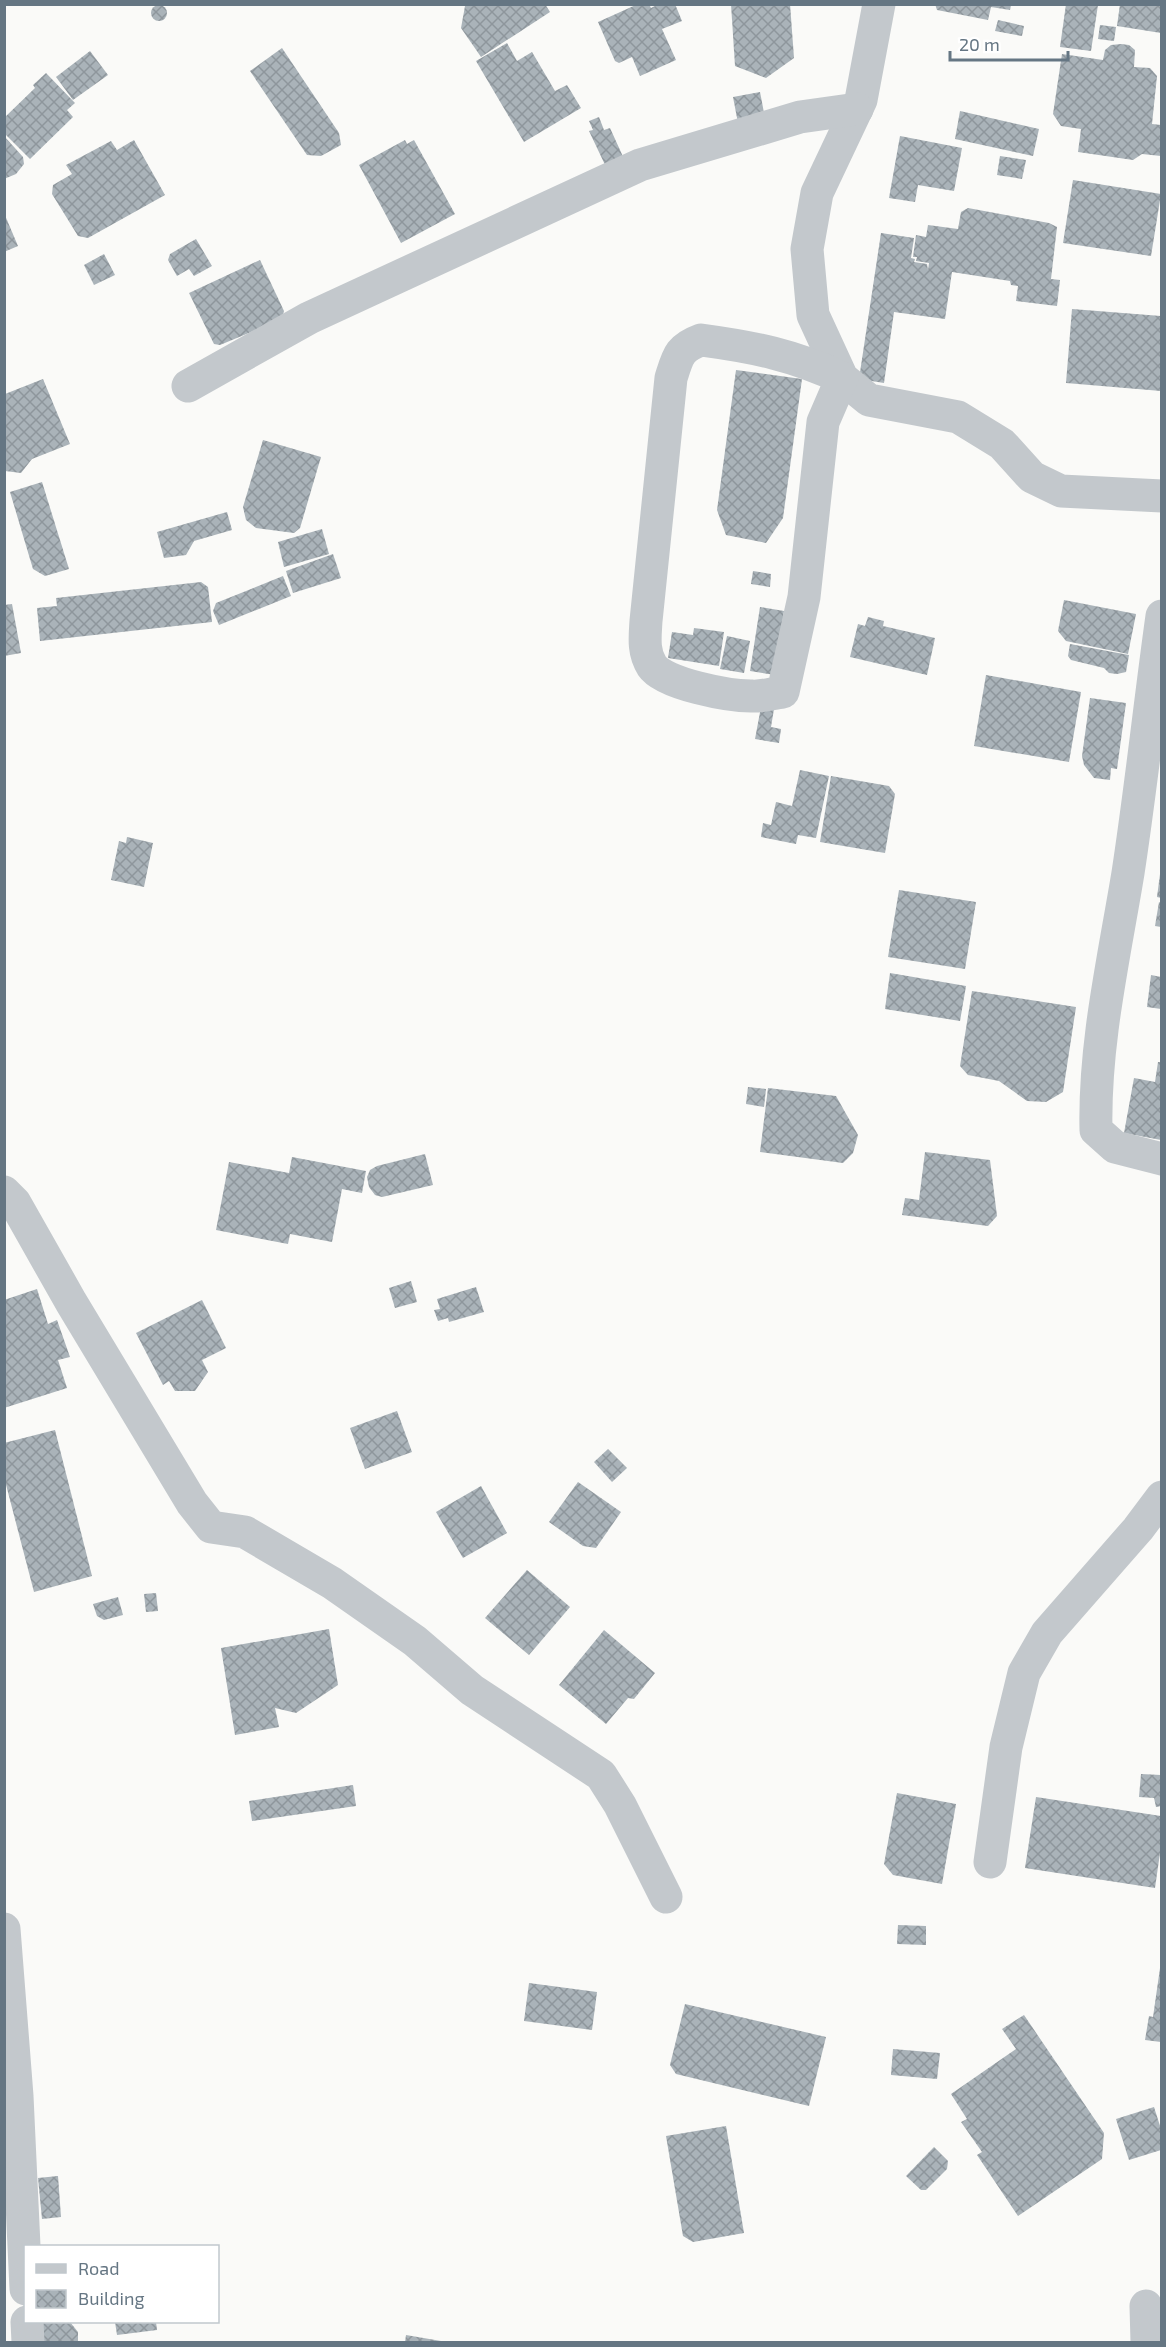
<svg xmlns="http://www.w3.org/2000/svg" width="1166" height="2347" font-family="'Exo 2',sans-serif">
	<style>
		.building { fill: url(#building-cross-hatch) }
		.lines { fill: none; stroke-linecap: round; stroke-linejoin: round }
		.minor { stroke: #c3c8cc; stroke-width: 33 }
	</style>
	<defs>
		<pattern id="building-cross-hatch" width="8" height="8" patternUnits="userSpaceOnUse" patternTransform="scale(1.5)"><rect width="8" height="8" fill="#aab3b9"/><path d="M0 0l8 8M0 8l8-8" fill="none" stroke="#8e969c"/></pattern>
	</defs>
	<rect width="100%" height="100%" fill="#fafaf8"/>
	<!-- building -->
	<g class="building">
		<path d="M468 4H545L550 12 481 57 461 28 465 6Z"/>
		<path d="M638 4H649L651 8 659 4H675L682 21 662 29 676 60 640 76 632 57 619 63 615 61 598 22Z"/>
		<path d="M731 4H790L794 58 766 78 735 66Z"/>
		<path d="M935 4H991L1011 5 1010 10 991 7 988 20 937 10Z"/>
		<path d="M1066 4 1098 5 1091 51 1060 47Z"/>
		<path d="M1120 4H1161V33L1117 26Z"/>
		<circle cx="159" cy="13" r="8"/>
		<path d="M998 20 1024 26 1022 36 995 31Z"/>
		<path d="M1100 25 1116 27 1114 41 1098 39Z"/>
		<path d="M507 43 517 61 532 52 555 91 567 85 581 108 524 142 476 61Z"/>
		<path d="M1121 44 1129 45 1135 50 1134 67 1150 68 1157 76 1152 124 1161 125V156L1142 154 1133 160 1078 152 1081 129 1061 126 1053 114 1062 54 1103 60 1105 50 1111 45Z"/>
		<path d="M282 48 339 133 341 145 321 156 307 155 250 71Z"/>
		<path d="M90 51 108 75 73 100 56 77Z"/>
		<path d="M46 73 75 103 67 110 73 117 30 159 5 134 4 118 35 88 33 85Z"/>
		<path d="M760 92 765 118 738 123 733 97Z"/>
		<path d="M960 111 1039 129 1033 156 955 139Z"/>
		<path d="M599 117 604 130 610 128 625 161 607 169 589 131 593 130 589 121Z"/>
		<path d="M4 136 23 157 24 164 16 174 4 179Z"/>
		<path d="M900 136 962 148 954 191 918 185 915 202 889 198Z"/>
		<path d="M134 140 165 195 88 238 78 236 52 194 53 185 72 174 66 165 111 141 117 150Z"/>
		<path d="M405 140 407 144 414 140 455 214 401 243 359 165Z"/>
		<path d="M1000 156 1026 160 1022 179 997 175Z"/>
		<path d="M1073 180 1161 194 1151 256 1063 243Z"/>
		<path d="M968 208 1049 223 1057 227 1051 279 1060 280 1057 306 1016 301 1018 286 1011 285 1010 281 952 272 945 319 894 312 884 383 859 379 881 233 914 238 911 258 915 259 914 262 927 264 928 270 929 263 916 261 917 257H913L916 235 926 237 928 225 958 229 961 212Z"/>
		<path d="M4 213 18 246 4 252Z"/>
		<path d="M196 239 212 266 194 276 189 269 177 276 168 260 170 254Z"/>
		<path d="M104 254 115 275 94 285 84 265Z"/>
		<path d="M260 260 284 311 282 319 220 345 214 344 189 293Z"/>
		<path d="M1072 309 1161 316V391L1066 383Z"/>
		<path d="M736 370 802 379 783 518 766 543 726 535 717 510Z"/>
		<path d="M43 379 70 444 32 459 21 473 5 471V394Z"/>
		<path d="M263 440 321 457 300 528 294 533 256 528 246 520 243 507Z"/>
		<path d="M42 482 69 569 45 576 33 569 10 492Z"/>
		<path d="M227 512 232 530 194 541 186 555 164 558 157 532Z"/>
		<path d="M322 529 329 554 284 567 278 542Z"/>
		<path d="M333 554 341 578 293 593 286 571Z"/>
		<path d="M753 571 771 574 770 587 751 584Z"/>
		<path d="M283 576 291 596 219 625 213 611 216 603Z"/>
		<path d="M201 582 208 587 212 622 40 641 37 608 57 606 56 598Z"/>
		<path d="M1064 600 1136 614 1128 654 1066 641 1058 631Z"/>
		<path d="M12 604 21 653 4 656V605Z"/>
		<path d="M760 607 784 611 775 675 750 671Z"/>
		<path d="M868 617 884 621 883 626 935 638 927 675 850 657 858 624 865 626Z"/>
		<path d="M694 628 724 632 719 666 668 658 672 632 693 635Z"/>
		<path d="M727 636 750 641 744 673 720 669Z"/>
		<path d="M1070 644 1129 655 1126 672 1117 674 1109 673 1104 668 1071 660 1068 656Z"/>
		<path d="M986 675 1081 692 1069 762 974 746Z"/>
		<path d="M1090 698 1126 703 1117 769 1111 768 1110 780 1094 778 1084 765 1082 756Z"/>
		<path d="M761 707 774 709 771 727 781 729 779 743 755 739Z"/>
		<path d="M800 770 829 776 816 838 798 835 796 844 761 837 763 823 771 825 776 802 792 806Z"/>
		<path d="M831 776 889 786 895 794 885 853 820 842Z"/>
		<path d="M127 837 153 843 144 887 111 880 119 841 126 843Z"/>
		<path d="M1160 874H1161V898L1157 897Z"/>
		<path d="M899 890 976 902 965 969 888 957Z"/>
		<path d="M1159 902 1161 903V927L1155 926Z"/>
		<path d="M890 973 966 986 960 1021 885 1009Z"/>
		<path d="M1151 975 1161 977V1009L1147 1007Z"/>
		<path d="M972 991 1076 1007 1063 1092 1046 1102 1027 1101 999 1081 968 1075 960 1066Z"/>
		<path d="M1158 1062H1161V1140L1124 1133 1134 1078 1155 1082Z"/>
		<path d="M748 1087 766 1089 764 1107 746 1104Z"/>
		<path d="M768 1088 836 1096 858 1135 853 1153 843 1163 760 1152Z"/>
		<path d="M925 1152 990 1160 997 1216 988 1226 902 1215 905 1198 919 1200Z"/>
		<path d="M425 1154 433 1185 382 1197 375 1195 369 1187 367 1177 370 1170 377 1166Z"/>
		<path d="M292 1157 366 1171 362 1193 342 1189 332 1242 290 1234 288 1244 216 1230 229 1162 289 1173Z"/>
		<path d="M411 1281 417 1302 395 1308 389 1288Z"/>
		<path d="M476 1287 484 1312 449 1322 448 1318 438 1321 434 1310 440 1309 437 1299Z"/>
		<path d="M37 1289 48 1324 57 1320 70 1357 58 1360 67 1388 4 1408V1300Z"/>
		<path d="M202 1300 226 1348 202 1360 208 1372 195 1391H175L169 1381 163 1385 136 1333Z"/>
		<path d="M397 1411 412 1452 365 1469 350 1428Z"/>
		<path d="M55 1430 92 1576 34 1592 4 1477V1443Z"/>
		<path d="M608 1449 627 1468 612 1482 594 1462Z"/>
		<path d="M578 1482 621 1512 596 1548 583 1546 549 1522Z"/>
		<path d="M481 1486 507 1533 463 1558 436 1512Z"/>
		<path d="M527 1570 570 1607 529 1655 485 1618Z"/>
		<path d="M156 1593 158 1611 146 1612 144 1594Z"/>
		<path d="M118 1597 123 1615 104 1620 97 1616 93 1604Z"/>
		<path d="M329 1629 338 1685 296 1713 275 1708 279 1727 235 1735 221 1648Z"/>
		<path d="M604 1630 655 1673 634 1699 628 1698 606 1724 559 1685Z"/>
		<path d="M1141 1774 1161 1775V1806L1156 1807 1154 1798 1139 1797Z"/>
		<path d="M353 1785 356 1806 252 1821 249 1801Z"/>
		<path d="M897 1793 956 1804 942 1884 893 1875 884 1864Z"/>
		<path d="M1036 1797 1161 1816V1846L1155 1888 1025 1868Z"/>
		<path d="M898 1925 926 1926V1945L897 1944Z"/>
		<path d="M1160 1968H1161V2042L1145 2040 1149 2016 1153 2017Z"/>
		<path d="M529 1983 597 1992 592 2030 524 2021Z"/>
		<path d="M685 2004 826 2037 809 2106 676 2074 670 2065Z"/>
		<path d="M1024 2015 1104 2133 1102 2159 1018 2216 977 2155 982 2152 961 2122 967 2119 951 2094 1016 2049 1002 2029Z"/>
		<path d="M893 2049 940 2053 937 2079 891 2075Z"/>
		<path d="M1154 2107 1161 2129V2150L1129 2160 1116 2119Z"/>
		<path d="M726 2126 744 2233 693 2242 683 2236 666 2136Z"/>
		<path d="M934 2147 948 2161 947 2169 926 2190H921L906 2176Z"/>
		<path d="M58 2176 61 2217 42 2219 38 2178Z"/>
		<path d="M42 2322H70L78 2332V2342H40Z"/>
		<path d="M115 2322H156L157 2330 117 2335Z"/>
		<path d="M406 2335 441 2341V2342H405Z"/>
	</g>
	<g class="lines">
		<!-- minor -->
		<g class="minor">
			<path d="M879 4 861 100 817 193 807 249 813 315 842 378 869 400 958 417 1002 444 1032 477 1061 491 1162 496"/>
			<path d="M701 340C753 347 794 355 842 378L823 422 804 597 783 692C773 693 762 697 751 696 729 696 664 684 652 666 643 652 645 637 646 621L671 378C678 356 679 348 701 340Z"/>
			<path d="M188 386 309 318 640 165 800 117 857 109"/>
			<path d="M1162 616C1150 702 1141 788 1128 873 1114 958 1094 1044 1096 1130L1115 1147 1162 1159"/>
			<path d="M4 1192 15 1203 71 1302 192 1503 211 1527 245 1532 332 1583 415 1641 472 1690 601 1775 620 1805 666 1897"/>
			<path d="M990 1862 1006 1747 1024 1673 1047 1633 1138 1529 1162 1497"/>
			<path d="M4 1929 17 2096 26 2289"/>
			<path d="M1146 2306 1147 2342"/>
			<path d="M27 2322 28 2342"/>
		</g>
	</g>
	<!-- border -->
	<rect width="1166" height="2347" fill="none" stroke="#657683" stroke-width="12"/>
	<!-- legend -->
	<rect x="24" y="2245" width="195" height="78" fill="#ffffff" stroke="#c1c8cd" stroke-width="1.5"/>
	<rect x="36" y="2264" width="30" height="9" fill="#c3c8cc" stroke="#c1c8cd" stroke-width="1.5"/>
	<text x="78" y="2275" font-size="18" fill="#657683">Road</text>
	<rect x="36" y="2290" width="30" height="18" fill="url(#building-cross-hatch)" stroke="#c1c8cd" stroke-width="1.5"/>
	<text x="78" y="2305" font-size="18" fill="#657683">Building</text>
	<!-- scale -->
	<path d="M950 51v9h118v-9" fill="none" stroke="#657683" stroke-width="3"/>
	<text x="959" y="51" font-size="18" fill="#657683" stroke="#ffffff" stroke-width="4.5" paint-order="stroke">20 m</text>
</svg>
